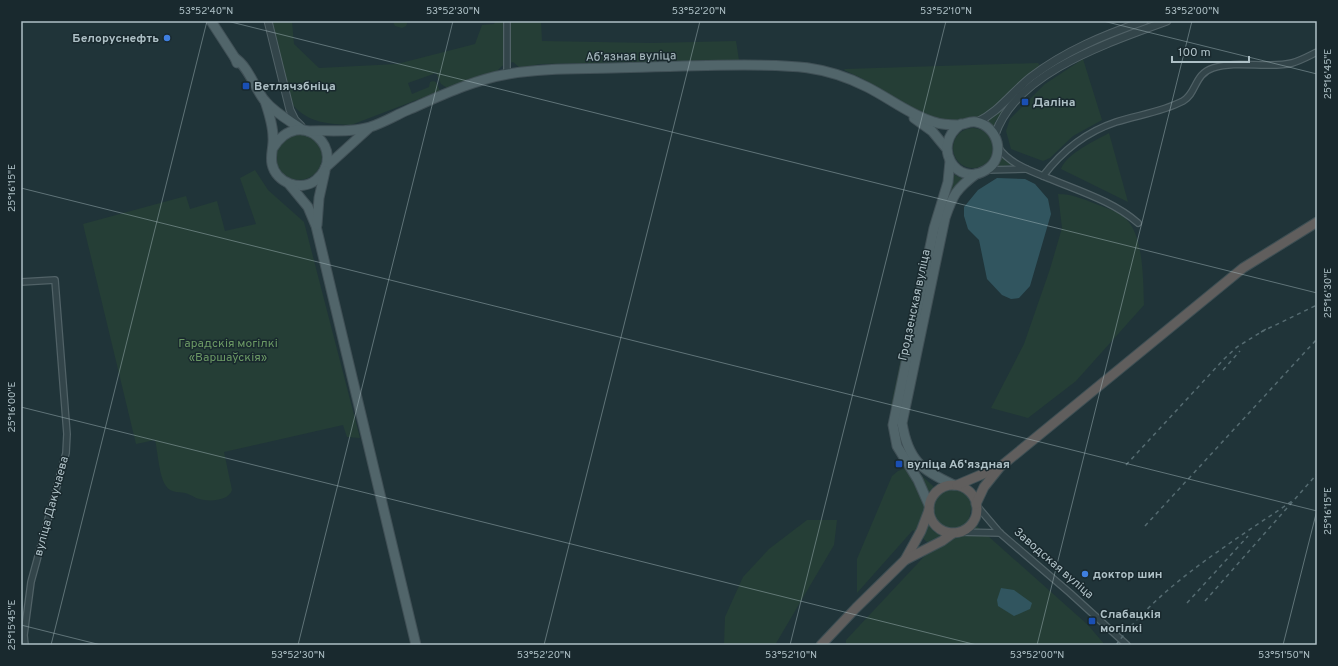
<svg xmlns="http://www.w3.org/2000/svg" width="1338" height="666" font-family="Overpass,sans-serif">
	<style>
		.green { fill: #253e36 }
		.water { fill: #31555f }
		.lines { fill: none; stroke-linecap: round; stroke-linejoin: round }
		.minor-casing { stroke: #516267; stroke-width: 8 }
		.tertiary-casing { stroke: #516267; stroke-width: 9 }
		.primary-casing { stroke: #405056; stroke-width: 11 }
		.trunk-casing { stroke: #3e4f54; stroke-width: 11 }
		.minor { stroke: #33454a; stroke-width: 5.5 }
		.tertiary { stroke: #33454a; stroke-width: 7 }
		.primary { stroke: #51656a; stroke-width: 9 }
		.trunk { stroke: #605e5d; stroke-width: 9 }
		.rail { stroke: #556b71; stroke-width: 1.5; stroke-dasharray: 4 4; stroke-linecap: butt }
		.ticks { fill: none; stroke: #aec0c6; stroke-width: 1; stroke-opacity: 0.45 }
		.shop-dot { fill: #3f7fe0; stroke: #19292e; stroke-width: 1.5 }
		.transit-dot { fill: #1a4fb4; stroke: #19292e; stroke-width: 1.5 }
		.labels { text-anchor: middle; stroke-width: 3; stroke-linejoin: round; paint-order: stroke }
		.poi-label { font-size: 12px; font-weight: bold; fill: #aec0c6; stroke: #19292e; text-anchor: start }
		.street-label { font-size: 12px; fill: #aec0c6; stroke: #19292e }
		.park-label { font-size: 12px; fill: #6b9864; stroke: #19292e }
		.neatline { fill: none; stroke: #aec0c6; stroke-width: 1.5 }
		.ticks-label { font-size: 10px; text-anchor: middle; fill: #aec0c6 }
	</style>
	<rect width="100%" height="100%" fill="#203439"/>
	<!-- green -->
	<g class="green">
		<path d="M271 21H292L294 44 319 68 397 64 475 44 482 25 494 24 495 21H541L542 41 652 43 736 41 739 60 540 64 520 68 513 62 502 66 497 71 481 75 447 88 441 84 436 73 408 83 412 94 429 87 430 82 433 81 436 82 440 91 351 125C329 124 308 123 293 105Z"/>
		<path d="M408 21 406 26 402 28 395 26 393 22Z"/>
		<path d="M1083 59 1102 120 1073 136 1050 158 1043 161 1011 149 1006 131 1010 119 1045 84Z"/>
		<path d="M1038 63 1041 67 993 110 982 117 952 122 927 116 865 80 844 70 845 69Z"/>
		<path d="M1048 69 1006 107 995 122 994 129 984 122 1000 112 1032 81Z"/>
		<circle cx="973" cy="148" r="20"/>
		<path d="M1109 133 1128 202 1061 169C1066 154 1096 140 1109 133Z"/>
		<circle cx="299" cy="157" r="23"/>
		<path d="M1001 157 1020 166 1009 165 996 167Z"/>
		<path d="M255 170 268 190 304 222 360 438 347 437 343 425 224 452 232 490C228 502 207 502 196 498 194 497 191 495 188 494 181 491 171 494 166 486 159 476 158 453 155 440L136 444 83 224 186 196 190 209 217 201 225 231 256 224 240 178Z"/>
		<path d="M951 173 963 179 950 193H948Z"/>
		<path d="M940 193 892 407 891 405 922 259 932 216Z"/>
		<path d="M1058 194C1072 194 1083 199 1096 204 1106 208 1118 211 1126 219 1144 236 1143 281 1144 305L1076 381 1028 418 991 408 1024 344 1050 269 1062 228Z"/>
		<path d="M906 468 914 469 941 493C953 486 967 490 972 504L969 519 1088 625 1105 645H846V640L933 547 913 530 857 593V559L892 476 898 471Z"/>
		<path d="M807 520H837L834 545 775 645H724L725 617 743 577 769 549Z"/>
	</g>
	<!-- water -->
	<g class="water">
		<path d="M997 178 1025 179 1035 184 1048 199 1051 214 1030 286 1019 298 1011 299 1002 295 987 279 979 240 968 229 964 216V207L978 190Z"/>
		<path d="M1001 588 1014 590 1032 603 1030 609 1014 616 998 606 997 600Z"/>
	</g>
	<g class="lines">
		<defs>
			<g id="minor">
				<path d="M507 21V74"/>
				<path d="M998 147C1010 165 1034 172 1053 180 1082 192 1114 202 1138 223"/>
				<path d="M987 170 1026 169"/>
				<path d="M1043 176C1062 151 1086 132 1116 122 1138 115 1162 112 1183 101 1197 93 1194 74 1213 68 1238 60 1267 69 1292 63 1300 61 1309 56 1317 52"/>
				<path d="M21 282 55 280 67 434 66 453 31 582 24 635 25 645"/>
				<path d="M977 506 1000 533 1070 593 1127 645"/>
				<path d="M957 532 1000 533"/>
			</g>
			<g id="tertiary">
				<path d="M268 21 290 110 295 120 301 126"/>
				<path d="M977 122C999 112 1012 92 1031 77 1065 51 1104 35 1144 21"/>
				<path d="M995 135C1015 72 1111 42 1167 21"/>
			</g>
			<g id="primary">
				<path d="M211 21 235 58 237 63"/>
				<path d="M235 58C248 66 255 89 265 101 275 113 290 121 303 130"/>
				<path d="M265 101C269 113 273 125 273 137 274 146 270 155 272 164 276 183 301 192 316 180 350 152 300 103 273 148"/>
				<path d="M914 118 932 131 946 148"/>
				<path d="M307 131C327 130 351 133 370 127 383 123 396 115 408 110 440 96 473 80 508 74 542 68 578 69 613 68 656 67 700 65 744 65 790 65 825 65 867 87 889 98 910 115 934 122 942 125 950 125 959 125 965 124 970 121 976 122 998 126 1007 157 986 170 957 188 930 146 961 124"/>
				<path d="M325 168 369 128"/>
				<path d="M289 184 308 207 316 226 416 645"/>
				<path d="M317 225 319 198 325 171"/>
				<path d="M954 485C921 470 908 460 902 423L945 218C953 195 956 189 976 174"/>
				<path d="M929 505 918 480 897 446 893 425 934 228 948 182 950 161"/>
			</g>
			<g id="trunk">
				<circle cx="953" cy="509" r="24"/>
				<path d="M957 485 997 468"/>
				<path d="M976 504 984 487 1000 467 1243 268 1317 222"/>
				<path d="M905 560 921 531 929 510"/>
				<path d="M821 645 856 608 905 560 942 541 953 533"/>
			</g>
		</defs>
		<!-- minor casing -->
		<use href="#minor" class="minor-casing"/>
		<!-- tertiary casing -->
		<use href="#tertiary" class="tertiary-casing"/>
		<!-- primary casing -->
		<use href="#primary" class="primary-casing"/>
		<!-- trunk casing -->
		<use href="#trunk" class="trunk-casing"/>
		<!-- minor -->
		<use href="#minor" class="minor"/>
		<!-- tertiary -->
		<use href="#tertiary" class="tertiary"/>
		<!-- primary -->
		<use href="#primary" class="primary"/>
		<!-- trunk -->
		<use href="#trunk" class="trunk"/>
		<!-- rail -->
		<g class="rail">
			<path d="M1261 332 1317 305"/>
			<path d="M1223 370 1240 351"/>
			<path d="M1126 465 1224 359 1237 347 1266 329"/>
			<path d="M1145 526 1317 339"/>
			<path d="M1205 601 1317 474"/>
			<path d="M1187 603 1248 536"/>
			<path d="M1116 645C1161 584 1230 544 1292 501"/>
		</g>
	</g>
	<!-- ticks -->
	<path class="ticks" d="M227 21 1317 293M1103 21 1317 74M21 188 1317 511M21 407 977 645M21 625 101 645M51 645 207 21M298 645 453 21M544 645 700 21M790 645 946 21M1037 645 1192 21M1283 645 1317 510"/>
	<!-- markers -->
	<g class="shop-dot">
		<circle cx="167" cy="38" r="4"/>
		<circle cx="1085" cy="574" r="4"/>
	</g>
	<g class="transit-dot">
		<rect x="242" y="82" width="8" height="8" rx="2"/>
		<rect x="1021" y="98" width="8" height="8" rx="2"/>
		<rect x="895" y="460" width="8" height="8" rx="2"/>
		<rect x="1088" y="617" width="8" height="8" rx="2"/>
	</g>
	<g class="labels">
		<!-- poi labels -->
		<g class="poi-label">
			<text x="159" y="42" text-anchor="end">Белоруснефть</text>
			<text x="254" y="90">Ветлячэбніца</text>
			<text x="1033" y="106">Даліна</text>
			<text x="907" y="468">вуліца Абʼяздная</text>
			<text x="1093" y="578">доктор шин</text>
			<text x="1100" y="618">Слабацкія<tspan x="1100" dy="14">могілкі</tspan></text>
		</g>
		<!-- street labels -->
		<g class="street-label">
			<text transform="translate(631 56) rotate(-1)" y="4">Абʼязная вуліца</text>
			<text transform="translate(914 305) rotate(-78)" y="4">Гродзенская вуліца</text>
			<text transform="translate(51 506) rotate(-75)" y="4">вуліца Дакучаева</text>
			<text transform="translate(1054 563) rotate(41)" y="4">Заводская вуліца</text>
		</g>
		<!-- park labels -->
		<g class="park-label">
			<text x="228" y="347">Гарадскія могілкі<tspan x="228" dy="14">«Варшаўскія»</tspan></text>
		</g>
	</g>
	<!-- border -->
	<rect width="1338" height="666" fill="none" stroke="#19292e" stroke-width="44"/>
	<!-- scale -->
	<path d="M1172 56v6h77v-6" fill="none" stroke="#aec0c6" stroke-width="2"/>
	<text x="1178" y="56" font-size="12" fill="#aec0c6" stroke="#19292e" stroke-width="3" paint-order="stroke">100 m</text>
	<rect x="22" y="22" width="1294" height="622" class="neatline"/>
	<g class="ticks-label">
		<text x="206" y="14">53°52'40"N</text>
		<text x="453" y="14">53°52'30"N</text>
		<text x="699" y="14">53°52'20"N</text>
		<text x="946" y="14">53°52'10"N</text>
		<text x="1192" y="14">53°52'00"N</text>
		<text transform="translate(1327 74) rotate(-90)" y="4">25°16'45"E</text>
		<text transform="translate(11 188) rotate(-90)" y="4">25°16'15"E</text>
		<text transform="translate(1327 293) rotate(-90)" y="4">25°16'30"E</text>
		<text transform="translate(11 407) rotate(-90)" y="4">25°16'00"E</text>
		<text transform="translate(1327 511) rotate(-90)" y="4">25°16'15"E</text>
		<text transform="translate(11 625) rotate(-90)" y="4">25°15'45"E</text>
		<text x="298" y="658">53°52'30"N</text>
		<text x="544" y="658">53°52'20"N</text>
		<text x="791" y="658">53°52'10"N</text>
		<text x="1037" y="658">53°52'00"N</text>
		<text x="1284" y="658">53°51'50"N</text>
	</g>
</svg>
